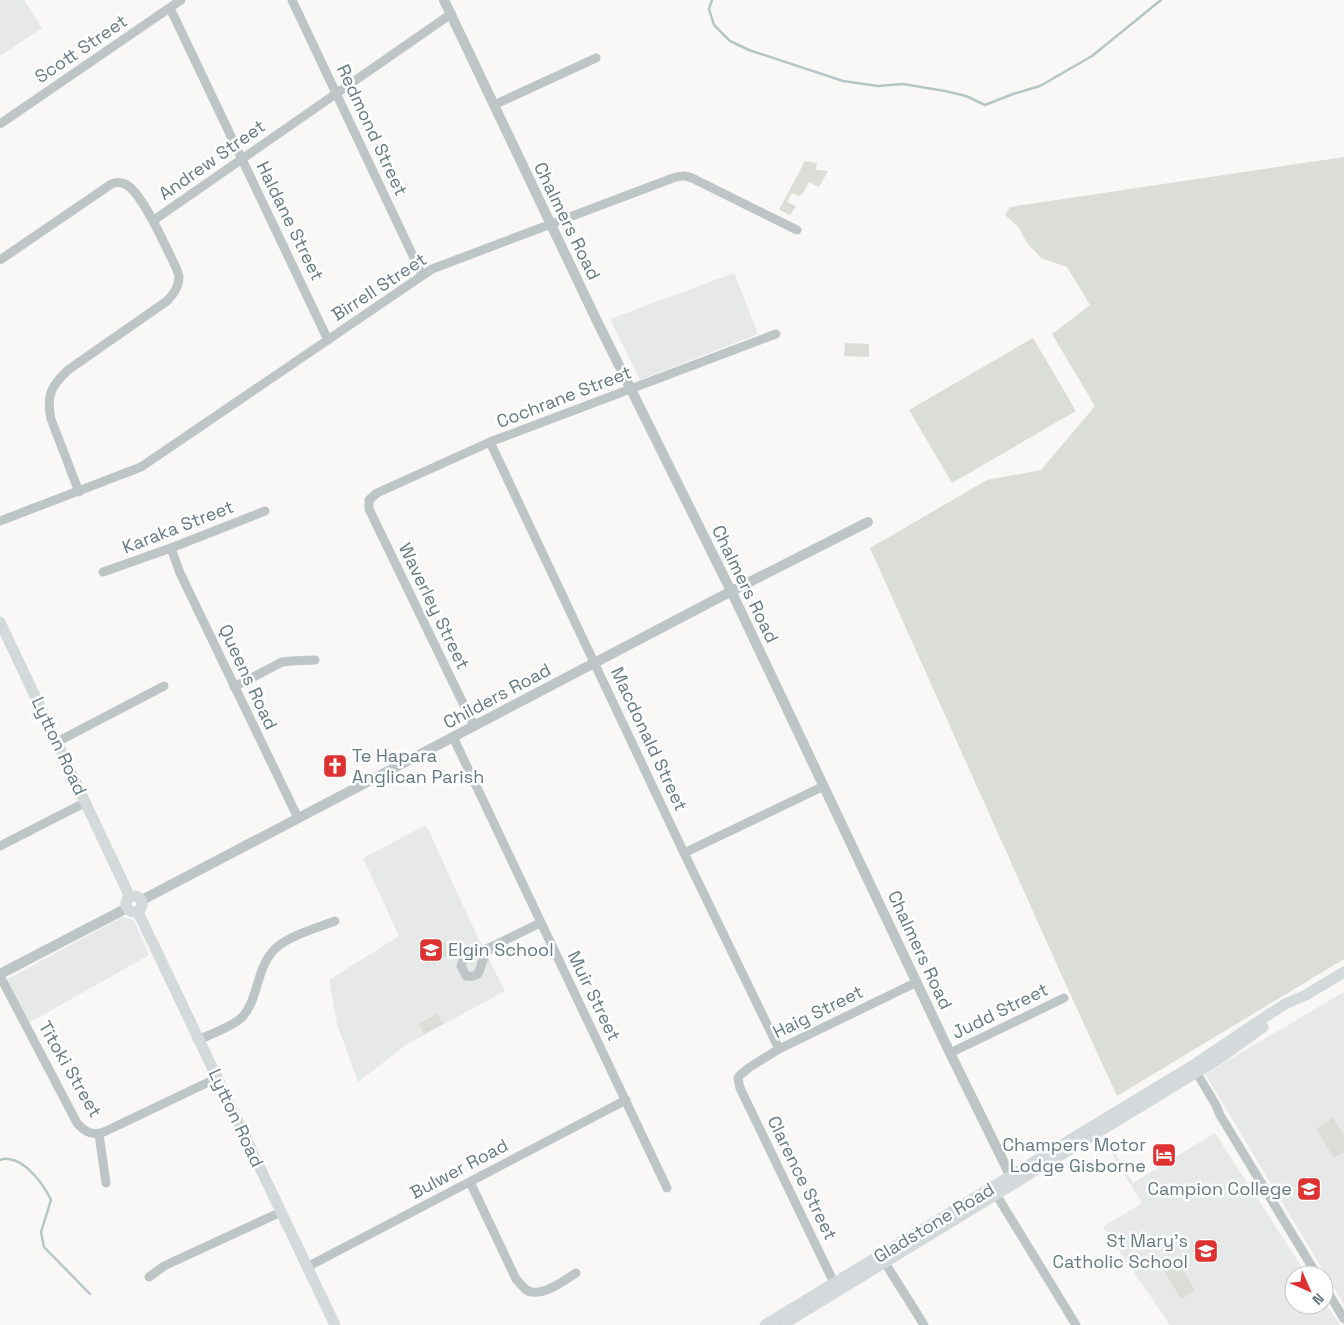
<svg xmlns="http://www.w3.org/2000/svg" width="1344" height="1325" font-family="'Space Grotesk',sans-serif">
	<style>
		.built { fill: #e7e8e8 }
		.green { fill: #daded6 }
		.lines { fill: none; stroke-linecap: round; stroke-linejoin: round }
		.stream { stroke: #b5c6c7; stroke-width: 2.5 }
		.minor { stroke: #bec5c7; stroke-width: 9 }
		.tertiary { stroke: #bec5c7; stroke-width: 10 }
		.secondary { stroke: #d4d9dc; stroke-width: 11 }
		.labels { text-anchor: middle; stroke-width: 5; stroke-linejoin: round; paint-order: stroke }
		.street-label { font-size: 18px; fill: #657a81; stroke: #fff }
		.poi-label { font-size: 18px; fill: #657a81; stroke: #fff; text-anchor: end }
	</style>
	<rect width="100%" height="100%" fill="#f9f8f7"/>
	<!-- built -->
	<g class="built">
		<path d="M0 0H24L42 28 0 56Z"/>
		<path d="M734 273 758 334 640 380 610 319Z"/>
		<path d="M426 825 479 940 505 991 406 1045 358 1082 337 1024 329 980 399 936 363 858Z"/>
		<path d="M122 917 134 920 149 955 29 1023 6 980Z"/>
		<path d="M1344 992V1305L1205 1074Z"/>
		<path d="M1215 1133 1307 1275H1294V1305H1324V1301L1340 1325H1170L1103 1227 1142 1203 1105 1143 1108 1141 1133 1183Z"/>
	</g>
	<!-- green -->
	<g class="green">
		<path d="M1344 157V959L1117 1096 1066 985 870 548 987 480 1041 470 1095 406 1052 334 1090 305 1067 267 1041 258 1027 243 1019 228 1005 215 1010 207Z"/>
		<path d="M805 161 817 163 816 170 828 171 819 187 809 182 803 193 799 196 792 193 787 202 796 206 790 215 779 210Z"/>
		<path d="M1033 338 1076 411 952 483 909 410Z"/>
		<path d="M845 343 869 344V357L844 356Z"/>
		<path d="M445 943 451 954 428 965 423 953Z"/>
		<path d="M437 1014 443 1024 424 1034 419 1024Z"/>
		<path d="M1333 1118 1344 1136V1152L1334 1158 1316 1129Z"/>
		<path d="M1178 1261 1195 1290 1181 1299 1164 1270Z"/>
	</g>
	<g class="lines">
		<!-- stream -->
		<g class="stream">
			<path d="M712 0 709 9 714 25 730 41 749 50 843 81 878 86 903 84 945 91 966 96 985 105 1013 94 1040 86 1092 56 1161 0"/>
			<path d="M0 1160C3 1159 5 1158 8 1159 26 1160 44 1185 51 1200L41 1232 44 1247 90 1294"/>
		</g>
		<!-- minor -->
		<g class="minor">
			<path d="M292 0 422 275"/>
			<path d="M170 8 328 340"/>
			<path d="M494 105 596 58"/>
			<path d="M0 124 181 0"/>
			<path d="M154 220 451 14"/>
			<path d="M0 260 107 187C112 183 118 181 125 184 141 191 162 239 170 255 173 262 178 270 179 277 179 287 174 294 167 301L68 370C51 386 46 396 51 419L79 492"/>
			<path d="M490 442 684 853 779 1049"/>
			<path d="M0 521 141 467 432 269 673 178C680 176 685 175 692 178L797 230"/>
			<path d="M171 548 180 573 298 818"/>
			<path d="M103 572 171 548 265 511"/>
			<path d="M234 687 282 662 291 661 315 660"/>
			<path d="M474 726 369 509V500L377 493 490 442 776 334"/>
			<path d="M453 737 667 1188"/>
			<path d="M57 742 164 686"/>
			<path d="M0 846 86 802"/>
			<path d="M684 853 824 786"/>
			<path d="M491 947C489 951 485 954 484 958 478 968 483 978 466 976L461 966 463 960 477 952 491 947 540 923"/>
			<path d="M0 976 77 1123C85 1132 92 1136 104 1132L217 1078"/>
			<path d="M198 1040C211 1034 229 1028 240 1019 259 1003 255 967 276 948 290 935 317 928 335 921"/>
			<path d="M950 1053 1064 998"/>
			<path d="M1193 1067 1216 1105 1220 1115 1317 1275"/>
			<path d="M99 1134 106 1183"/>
			<path d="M470 1182 516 1279C520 1283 523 1288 528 1291 542 1297 564 1281 576 1273"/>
			<path d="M994 1191 1076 1325"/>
			<path d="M882 1258 924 1325"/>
			<path d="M307 1267 626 1100"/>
			<path d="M149 1277 164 1266 281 1212"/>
			<path d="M1324 1286 1344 1319"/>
			<path d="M836 1287 740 1088 738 1078 740 1075 750 1067 779 1049 917 982"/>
		</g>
		<!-- tertiary -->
		<g class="tertiary">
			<path d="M444 0 596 319 735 599 950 1053 1014 1183"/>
			<path d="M142 900 724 595 868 522"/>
			<path d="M0 974 127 908"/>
		</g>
		<!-- secondary -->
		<g class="secondary">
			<path d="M0 622 130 897"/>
			<circle cx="134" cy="904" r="8"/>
			<path d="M138 912 335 1325"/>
			<path d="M765 1325 1192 1066 1268 1015 1287 1003 1306 995 1344 972"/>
			<path d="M782 1325 1220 1058 1263 1027"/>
		</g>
	</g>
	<!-- icons -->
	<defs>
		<symbol id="church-square" viewBox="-11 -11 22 22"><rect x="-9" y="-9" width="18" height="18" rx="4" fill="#de3232" stroke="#fff"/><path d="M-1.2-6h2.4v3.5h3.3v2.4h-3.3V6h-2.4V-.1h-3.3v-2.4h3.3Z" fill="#fff"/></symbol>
		<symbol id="school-square" viewBox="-11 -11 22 22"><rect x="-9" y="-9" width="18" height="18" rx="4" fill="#de3232" stroke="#fff"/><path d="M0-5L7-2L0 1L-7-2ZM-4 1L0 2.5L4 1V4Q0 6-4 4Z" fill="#fff"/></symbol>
		<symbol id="hotel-square" viewBox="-11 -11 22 22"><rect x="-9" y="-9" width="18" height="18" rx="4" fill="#de3232" stroke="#fff"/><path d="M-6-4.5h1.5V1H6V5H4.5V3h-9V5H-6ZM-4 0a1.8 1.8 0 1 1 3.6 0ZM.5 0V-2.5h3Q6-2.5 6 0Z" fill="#fff"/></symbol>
	</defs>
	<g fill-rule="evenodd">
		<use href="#church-square" x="321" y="752" width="28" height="28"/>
		<use href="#school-square" x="417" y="936" width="28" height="28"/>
		<use href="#hotel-square" x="1150" y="1141" width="28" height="28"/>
		<use href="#school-square" x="1295" y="1175" width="28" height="28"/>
		<use href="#school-square" x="1192" y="1237" width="28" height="28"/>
	</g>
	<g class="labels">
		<!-- street labels -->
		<g class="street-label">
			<text transform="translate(81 49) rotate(-34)" y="6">Scott Street</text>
			<text transform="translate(372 130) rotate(65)" y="6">Redmond Street</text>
			<text transform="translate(212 160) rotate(-35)" y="6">Andrew Street</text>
			<text transform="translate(290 221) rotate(64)" y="6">Haldane Street</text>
			<text transform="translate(567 221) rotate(64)" y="6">Chalmers Road</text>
			<text transform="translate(379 287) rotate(-33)" y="6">Birrell Street</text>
			<text transform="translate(564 397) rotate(-21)" y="6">Cochrane Street</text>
			<text transform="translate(178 527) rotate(-21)" y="6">Karaka Street</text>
			<text transform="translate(745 584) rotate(64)" y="6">Chalmers Road</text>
			<text transform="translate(434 606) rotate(64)" y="6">Waverley Street</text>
			<text transform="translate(248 677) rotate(65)" y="6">Queens Road</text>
			<text transform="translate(497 696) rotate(-28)" y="6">Childers Road</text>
			<text transform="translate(649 739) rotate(65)" y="6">Macdonald Street</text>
			<text transform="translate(59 746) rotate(65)" y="6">Lytton Road</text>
			<text transform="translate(920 950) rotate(65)" y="6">Chalmers Road</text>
			<text transform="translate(594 996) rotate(64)" y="6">Muir Street</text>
			<text transform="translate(1000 1011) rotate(-26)" y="6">Judd Street</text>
			<text transform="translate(818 1012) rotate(-26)" y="6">Haig Street</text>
			<text transform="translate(70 1069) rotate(60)" y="6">Titoki Street</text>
			<text transform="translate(236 1118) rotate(65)" y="6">Lytton Road</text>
			<text transform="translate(459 1169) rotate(-28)" y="6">Bulwer Road</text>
			<text transform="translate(802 1178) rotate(64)" y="6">Clarence Street</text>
			<text transform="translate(934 1223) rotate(-31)" y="6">Gladstone Road</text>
		</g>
		<!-- poi labels -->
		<g class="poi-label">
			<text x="352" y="762" text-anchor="start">Te Hapara<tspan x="352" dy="21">Anglican Parish</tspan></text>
			<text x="448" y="956" text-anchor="start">Elgin School</text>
			<text x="1146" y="1151">Champers Motor<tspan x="1146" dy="21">Lodge Gisborne</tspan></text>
			<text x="1292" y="1195">Campion College</text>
			<text x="1188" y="1247">St Mary's<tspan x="1188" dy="21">Catholic School</tspan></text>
		</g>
	</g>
	<!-- north arrow -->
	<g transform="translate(1309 1290) rotate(135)"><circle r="24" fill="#ffffff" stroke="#c1cacd"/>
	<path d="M0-4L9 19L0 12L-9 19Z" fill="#de3232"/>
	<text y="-8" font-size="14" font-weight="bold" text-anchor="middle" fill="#657a81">N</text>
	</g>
</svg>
